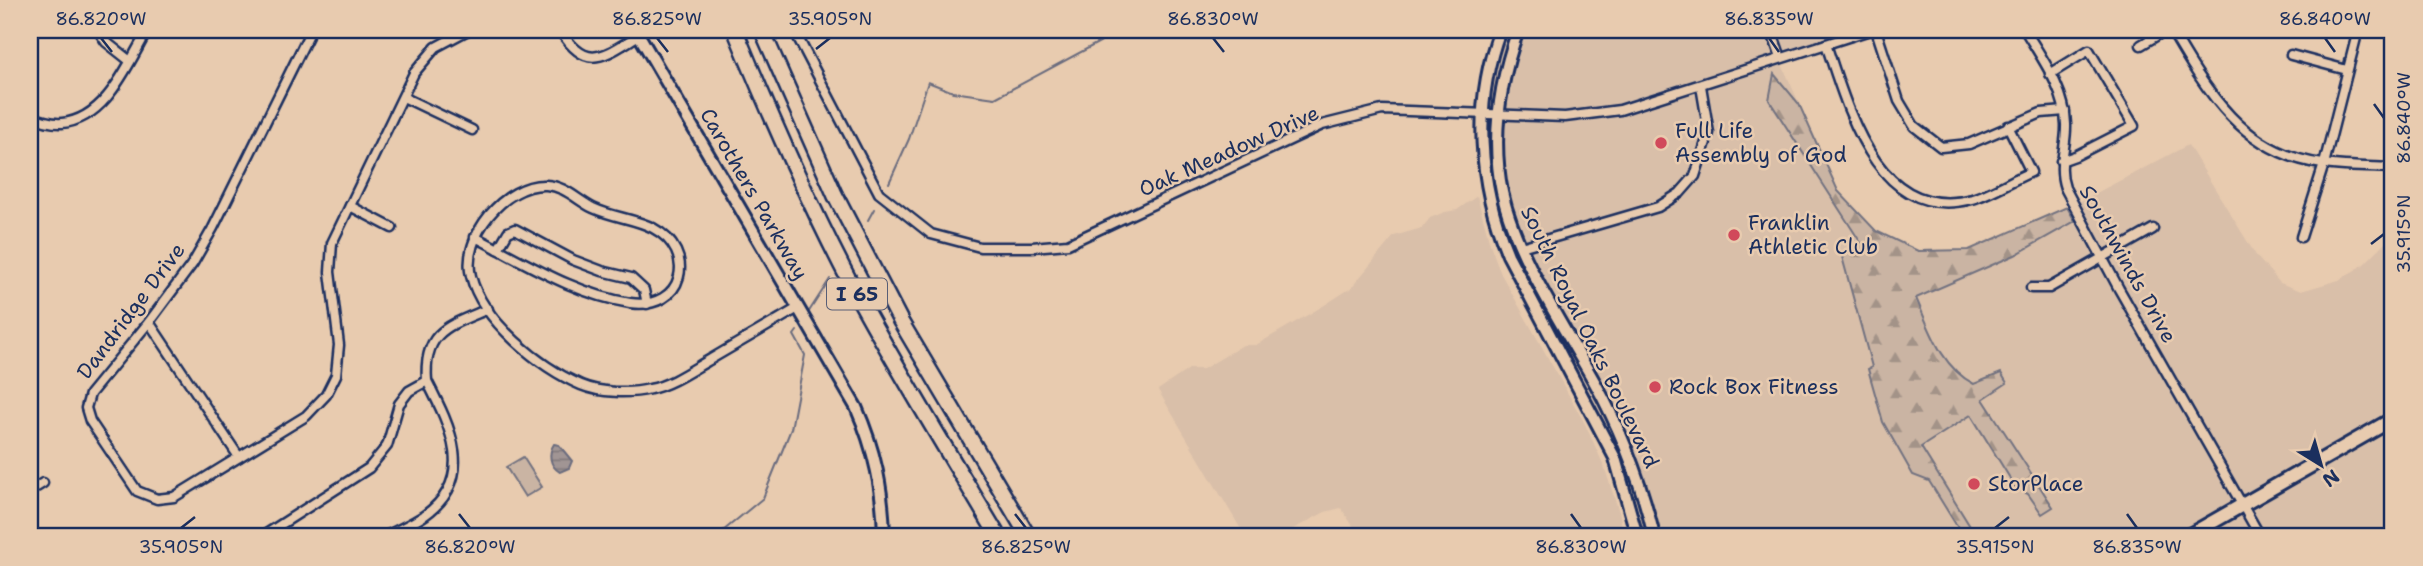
<svg xmlns="http://www.w3.org/2000/svg" width="2423" height="566" font-family="'Shantell Sans',sans-serif">
	<style>
		.built { fill: #d9bfa9 }
		.green { fill: #cab4a3; stroke: #727280; stroke-width: 2 }
		.forest { fill: url(#forest-firs); stroke: #727280; stroke-width: 2 }
		.water { fill: url(#water-rules); stroke: #6b6c7e; stroke-width: 2 }
		.lines { fill: none; stroke-linecap: round; stroke-linejoin: round }
		.stream { stroke: #6b6c7e; stroke-width: 2 }
		.minor-casing { stroke: #1b2f5e; stroke-width: 13 }
		.secondary-casing { stroke: #1b2f5e; stroke-width: 16 }
		.trunk-casing { stroke: #1b2f5e; stroke-width: 18 }
		.motorway-casing { stroke: #1b2f5e; stroke-width: 19 }
		.minor { stroke: #e8cbaf; stroke-width: 8 }
		.secondary { stroke: #e8cbaf; stroke-width: 10 }
		.trunk { stroke: #e8cbaf; stroke-width: 12 }
		.motorway { stroke: #e8cbaf; stroke-width: 14 }
		.ticks { fill: none; stroke: #1b2f5e; stroke-width: 2.5 }
		.poi-dot { fill: #d1495b; stroke: #e8cbaf; stroke-width: 2.5 }
		.labels { text-anchor: middle; stroke-width: 5; stroke-linejoin: round; paint-order: stroke }
		.shield { fill: #e8cbaf; stroke: #585e76; stroke-width: 2 }
		.shield-label { font-size: 19px; font-weight: bold; fill: #1b2f5e }
		.poi-label { font-size: 21px; fill: #1b2f5e; stroke: #e8cbaf; text-anchor: start }
		.street-label { font-size: 21px; fill: #1b2f5e; stroke: #e8cbaf }
		.neatline { fill: none; stroke: #1b2f5e; stroke-width: 2.5 }
		.ticks-label { font-size: 18px; text-anchor: middle; fill: #1b2f5e }
	</style>
	<defs>
		<pattern id="forest-firs" width="22" height="20" patternUnits="userSpaceOnUse" patternTransform="scale(1.75)"><rect width="22" height="20" fill="#cab4a3"/><path d="M5 1l3.5 6h-7zM16 11l3.5 6h-7z" fill="#a39388"/></pattern>
		<pattern id="water-rules" width="6" height="5" patternUnits="userSpaceOnUse" patternTransform="scale(1.75)"><rect width="6" height="5" fill="#a19594"/><path d="M0 2.5h6" fill="none" stroke="#827a7c"/></pattern>
	</defs>
	<rect width="100%" height="100%" fill="#e8cbaf"/>
	<filter id="ink" filterUnits="userSpaceOnUse"><feTurbulence type="fractalNoise" baseFrequency=".0143" numOctaves="2"/><feDisplacementMap in="SourceGraphic" scale="14" xChannelSelector="R" yChannelSelector="G"/><feConvolveMatrix kernelMatrix="1 2 1 2 8 2 1 2 1" color-interpolation-filters="sRGB"/></filter>
	<g filter="url(#ink)">
		<!-- built -->
		<g class="built">
			<path d="M1518 30H1822L1837 41 1780 60 1838 191 1876 231 1919 251 1969 250 2081 201 2188 145 2257 257 2280 283 2301 291 2339 280 2363 265 2393 235V536H1654L1636 470 1511 220 1497 145Z"/>
			<path d="M1477 196 1490 244 1501 274 1585 424 1604 466 1620 515 1623 536H1347L1355 529 1341 508 1325 512 1280 536H1245L1158 390 1189 369H1203L1243 345H1256L1323 306 1351 288 1394 236 1422 228 1430 218 1445 212 1457 210Z"/>
		</g>
		<!-- green -->
		<path class="green" d="M523 457 542 487 525 497 506 467Z"/>
		<!-- forest -->
		<path class="forest" d="M1774 74 1799 104 1838 191 1876 231 1918 251 1969 250 2067 207 2075 221 2015 255 1916 298C1930 330 1941 367 1974 384L2001 373 2007 383 1983 399 2053 507 2042 514 2028 494 2016 488 1971 415 1921 447 1976 536H1963L1929 481 1913 475 1883 422 1868 369 1872 367 1841 253 1861 243 1769 100Z"/>
		<!-- water -->
		<path class="water" d="M554 444 559 445 572 461 569 468 560 472C549 466 548 453 554 444Z"/>
		<g class="lines">
			<!-- stream -->
			<g class="stream">
				<path d="M889 183 909 139 928 82 953 92 995 98 1122 30"/>
				<path d="M868 220 874 209"/>
				<path d="M808 313 830 279"/>
				<path d="M717 536 763 498 791 429 805 355 794 335 797 331"/>
			</g>
			<defs>
				<g id="minor">
					<path d="M98 30 106 42 130 61"/>
					<path d="M311 30 213 228 193 263 149 322 90 394 86 408 90 421 137 491 157 499 174 497 306 416 326 395 336 375 339 345 330 272 332 243 414 73 436 47 468 30"/>
					<path d="M560 30C587 73 604 56 639 35"/>
					<path d="M794 30 879 193 931 234 980 247H1032L1068 244 1322 125 1382 110 1565 117 1620 110 1870 30"/>
					<path d="M1771 30 1781 58"/>
					<path d="M1876 30 1899 101 1914 126 1941 147 1969 144 2041 113 2065 111"/>
					<path d="M2025 30C2042 59 2065 89 2066 124 2067 146 2057 165 2065 188L2119 289 2260 536"/>
					<path d="M2171 30C2207 92 2244 154 2323 164 2346 167 2370 167 2393 168"/>
					<path d="M1826 44C1848 110 1878 224 1972 199 1992 193 2012 180 2031 172L2008 126"/>
					<path d="M2141 45 2166 30"/>
					<path d="M2291 55 2347 70"/>
					<path d="M2050 74 2089 50 2134 126 2075 156 2061 161"/>
					<path d="M403 97 472 130"/>
					<path d="M30 116C40 120 51 124 62 123 107 119 128 63 148 30"/>
					<path d="M350 206 392 228"/>
					<path d="M475 237C525 262 574 294 630 303 684 311 698 252 653 228 636 219 612 217 593 208 577 200 565 186 546 185 505 183 461 237 471 276 482 321 541 368 581 385 600 393 630 394 650 389 671 385 693 369 711 359 740 342 769 325 798 308"/>
					<path d="M2301 237 2324 164 2358 30"/>
					<path d="M1521 247 1658 207 1680 193 1695 176 1709 133 1701 86"/>
					<path d="M498 249 508 232 515 229 573 260 602 271 631 278 644 290 647 304"/>
					<path d="M2031 288H2049L2153 229"/>
					<path d="M149 322 239 457"/>
					<path d="M427 381C423 331 448 326 488 309"/>
					<path d="M30 491 43 483"/>
					<path d="M263 536 369 468 387 446 399 404 409 391 427 381C450 426 477 478 425 515 414 523 399 529 386 536"/>
				</g>
				<g id="secondary">
					<path d="M636 30 856 407C875 450 883 490 884 536"/>
					<path d="M1500 30C1473 103 1478 183 1508 255L1615 458 1637 536"/>
					<path d="M1518 30C1500 81 1491 138 1502 192 1516 256 1563 325 1595 383 1622 432 1641 482 1654 536"/>
				</g>
				<path id="trunk" d="M2188 536 2393 419"/>
				<g id="motorway">
					<path d="M735 30C770 115 807 200 850 282 896 368 948 452 998 536"/>
					<path d="M762 30 835 195 901 322 1028 536"/>
				</g>
			</defs>
			<!-- minor casing -->
			<use href="#minor" class="minor-casing"/>
			<!-- secondary casing -->
			<use href="#secondary" class="secondary-casing"/>
			<!-- trunk casing -->
			<use href="#trunk" class="trunk-casing"/>
			<!-- motorway casing -->
			<use href="#motorway" class="motorway-casing"/>
			<!-- minor -->
			<use href="#minor" class="minor"/>
			<!-- secondary -->
			<use href="#secondary" class="secondary"/>
			<!-- trunk -->
			<use href="#trunk" class="trunk"/>
			<!-- motorway -->
			<use href="#motorway" class="motorway"/>
		</g>
	</g>
	<!-- ticks -->
	<path class="ticks" d="M101 38 112 52M657 38 668 52M1213 38 1224 52M1769 38 1779 52M2325 38 2335 52M816 49 830 38M2374 104 2384 118M2371 244 2384 234M459 514 470 528M1015 514 1026 528M1571 514 1581 528M2127 514 2137 528M181 528 195 517M1995 528 2009 517"/>
	<!-- markers -->
	<g class="poi-dot">
		<circle cx="1661" cy="143" r="7"/>
		<circle cx="1734" cy="235" r="7"/>
		<circle cx="1655" cy="387" r="7"/>
		<circle cx="1974" cy="484" r="7"/>
	</g>
	<g class="labels">
		<!-- shield labels -->
		<rect class="shield" x="827" y="278.5" width="60" height="31" rx="5"/>
		<g class="shield-label">
			<text x="857" y="301">I 65</text>
		</g>
		<!-- poi labels -->
		<g class="poi-label">
			<text x="1675" y="138">Full Life<tspan x="1675" dy="24">Assembly of God</tspan></text>
			<text x="1748" y="230">Franklin<tspan x="1748" dy="24">Athletic Club</tspan></text>
			<text x="1669" y="394">Rock Box Fitness</text>
			<text x="1988" y="491">StorPlace</text>
		</g>
		<!-- street labels -->
		<g class="street-label">
			<text transform="translate(1229 151) rotate(-24)" y="7">Oak Meadow Drive</text>
			<text transform="translate(754 194) rotate(60)" y="7">Carothers Parkway</text>
			<text transform="translate(2128 264) rotate(61)" y="7">Southwinds Drive</text>
			<text transform="translate(131 311) rotate(-53)" y="7">Dandridge Drive</text>
			<text transform="translate(1590 337) rotate(64)" y="7">South Royal Oaks Boulevard</text>
		</g>
	</g>
	<!-- margin -->
	<rect width="2423" height="566" fill="none" stroke="#e8cbaf" stroke-width="77"/>
	<!-- north arrow -->
	<g transform="translate(2321 465) rotate(143)" stroke="#e8cbaf" stroke-width="5" paint-order="stroke">
	<path d="M0-5L12 26L0 18L-12 26Z" fill="#1b2f5e"/>
	<text y="-10" font-size="19" font-weight="bold" text-anchor="middle" fill="#1b2f5e">N</text>
	</g>
	<rect x="38" y="38" width="2346" height="490" class="neatline"/>
	<g class="ticks-label">
		<text x="101" y="25">86.820°W</text>
		<text x="657" y="25">86.825°W</text>
		<text x="830" y="25">35.905°N</text>
		<text x="1213" y="25">86.830°W</text>
		<text x="1769" y="25">86.835°W</text>
		<text x="2325" y="25">86.840°W</text>
		<text transform="translate(2404 118) rotate(-90)" y="6">86.840°W</text>
		<text transform="translate(2404 234) rotate(-90)" y="6">35.915°N</text>
		<text x="181" y="553">35.905°N</text>
		<text x="470" y="553">86.820°W</text>
		<text x="1026" y="553">86.825°W</text>
		<text x="1581" y="553">86.830°W</text>
		<text x="1995" y="553">35.915°N</text>
		<text x="2137" y="553">86.835°W</text>
	</g>
</svg>
